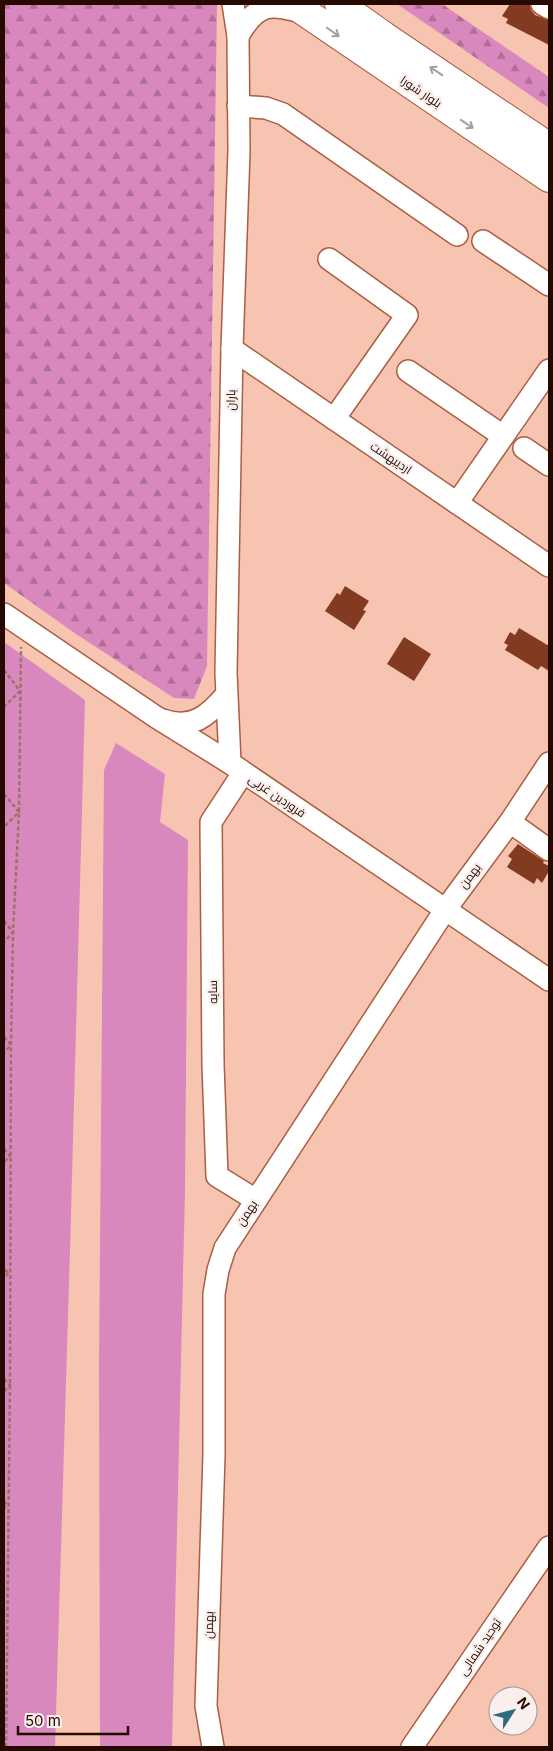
<svg xmlns="http://www.w3.org/2000/svg" width="553" height="1751" font-family="Inter,Cairo,sans-serif">
	<style>
		.grass { fill: #d888bd }
		.forest { fill: url(#forest-firs) }
		.building { fill: #823b20 }
		.lines { fill: none; stroke-linecap: round; stroke-linejoin: round }
		.minor-casing { stroke: #aa5f43; stroke-width: 24 }
		.major-casing { stroke: #aa5f43; stroke-width: 30 }
		.path { stroke: #9d7366; stroke-width: 2.5; stroke-dasharray: 4 2.5; stroke-linecap: butt }
		.minor { stroke: #fff; stroke-width: 21 }
		.major { stroke: #fff; stroke-width: 28 }
		.oneway { stroke: #a89d99 }
		.labels { text-anchor: middle; stroke-width: 5; stroke-linejoin: round; paint-order: stroke }
		.street-label { font-size: 12px; fill: #260901; stroke: #f9f0ed }
	</style>
	<defs>
		<pattern id="forest-firs" width="22" height="20" patternUnits="userSpaceOnUse" patternTransform="scale(1.25)"><rect width="22" height="20" fill="#d888bd"/><path d="M5 1l3.5 6h-7zM16 11l3.5 6h-7z" fill="#af6d97"/></pattern>
	</defs>
	<rect width="100%" height="100%" fill="#f7c4b2"/>
	<!-- grass -->
	<g class="grass">
		<path d="M4 642 85 700 70 1250 55 1747H4Z"/>
		<path d="M116 743 165 774 160 822 188 840 185 1189 172 1747H100L99 1365 104 770Z"/>
	</g>
	<!-- forest -->
	<g class="forest">
		<path d="M4 4H217L207 666 194 699 174 698 73 632 4 583Z"/>
		<path d="M397 4H442L549 77V108Z"/>
	</g>
	<!-- building -->
	<g class="building">
		<path d="M510 4H530L531 10 535 15 549 20V45L506 23 508 19 502 16Z"/>
		<path d="M345 586 369 601 363 610 366 611 354 630 325 611 337 593 340 595Z"/>
		<path d="M519 628 549 646V671L541 666 538 670 505 650 508 645 504 643 510 632 515 635Z"/>
		<path d="M404 637 431 654 414 681 387 664Z"/>
		<path d="M518 844 544 861 543 863 549 866V871L542 883 537 878 534 884 507 867 512 859 508 856Z"/>
	</g>
	<g class="lines">
		<defs>
			<g id="minor">
				<path d="M542 4 549 8"/>
				<path d="M238 36C259 0 271 4 308 14"/>
				<path d="M238 106 266 108 283 114 457 235"/>
				<path d="M483 241 549 285"/>
				<path d="M329 259 407 315 334 419"/>
				<path d="M232 349 549 566"/>
				<path d="M408 371 503 436"/>
				<path d="M524 448 549 465"/>
				<path d="M457 503 549 370"/>
				<path d="M4 614 156 717 230 763 549 980"/>
				<path d="M163 720C192 730 208 716 226 695"/>
				<path d="M230 763 226 673 232 349 239 151 238 36 233 4"/>
				<path d="M243 773 211 822 213 1064 217 1176 256 1200"/>
				<path d="M510 822 549 850"/>
				<path d="M213 1747 206 1706 214 1455V1294L218 1270 225 1248 445 910 510 822 549 763"/>
				<path d="M412 1747 549 1547"/>
			</g>
			<g id="major">
				<path d="M293 4 549 178"/>
				<path d="M339 4 384 36 549 147"/>
			</g>
		</defs>
		<!-- minor casing -->
		<use href="#minor" class="minor-casing"/>
		<!-- major casing -->
		<use href="#major" class="major-casing"/>
		<!-- path -->
		<g class="path">
			<path d="M4 670 20 691 4 707"/>
			<path d="M4 794 19 812 4 827"/>
			<path d="M4 921 13 932 4 942"/>
			<path d="M4 1037 11 1045 4 1053"/>
			<path d="M4 1149 10 1156 4 1162"/>
			<path d="M4 1270 9 1272 4 1278"/>
			<path d="M4 1379 10 1385 4 1391"/>
			<path d="M4 1501 7 1505 4 1508"/>
			<path d="M6 1747 10 1385 11 1045 13 932 19 812 21 647"/>
		</g>
		<!-- minor -->
		<use href="#minor" class="minor"/>
		<!-- major -->
		<use href="#major" class="major"/>
	</g>
	<!-- one-way arrows -->
	<defs><path id="oneway-shaft" d="M-6 0H5M1.5-3L5.5 0L1.5 3" fill="none" stroke-width="1.6" stroke-linecap="round" stroke-linejoin="round" transform="scale(1.25)"/></defs>
	<g class="oneway">
		<use href="#oneway-shaft" transform="translate(333 32) rotate(35)"/>
		<use href="#oneway-shaft" transform="translate(436 71) rotate(-146)"/>
		<use href="#oneway-shaft" transform="translate(467 124) rotate(34)"/>
	</g>
	<g class="labels">
		<!-- street labels -->
		<g class="street-label">
			<text transform="translate(421 92) rotate(34)" y="4">بلوار شورا</text>
			<text transform="translate(231 400) rotate(-89)" y="4">باران</text>
			<text transform="translate(391 458) rotate(34)" y="4">اردیبهشت</text>
			<text transform="translate(277 796) rotate(34)" y="4">فروردین غربی</text>
			<text transform="translate(470 876) rotate(-54)" y="4">بهمن</text>
			<text transform="translate(213 992) rotate(-91)" y="4">سایه</text>
			<text transform="translate(247 1213) rotate(-57)" y="4">بهمن</text>
			<text transform="translate(209 1625) rotate(-88)" y="4">بهمن</text>
			<text transform="translate(480 1647) rotate(-56)" y="4">توحید شمالی</text>
		</g>
	</g>
	<!-- border -->
	<rect width="553" height="1751" fill="none" stroke="#260901" stroke-width="10"/>
	<!-- north arrow -->
	<g transform="translate(513 1711) rotate(54)"><circle r="24" fill="#f9f0ed" stroke="#a5948f"/>
	<path d="M0-4L9 19L0 12L-9 19Z" fill="#2b6c7f"/>
	<text y="-8" font-size="14" font-weight="bold" text-anchor="middle" fill="#260901">N</text>
	</g>
	<!-- scale -->
	<path d="M18 1726v8h110v-8" fill="none" stroke="#260901" stroke-width="2.5"/>
	<text x="25" y="1726" font-size="15" fill="#260901" stroke="#f9f0ed" stroke-width="4" paint-order="stroke">50 m</text>
</svg>
